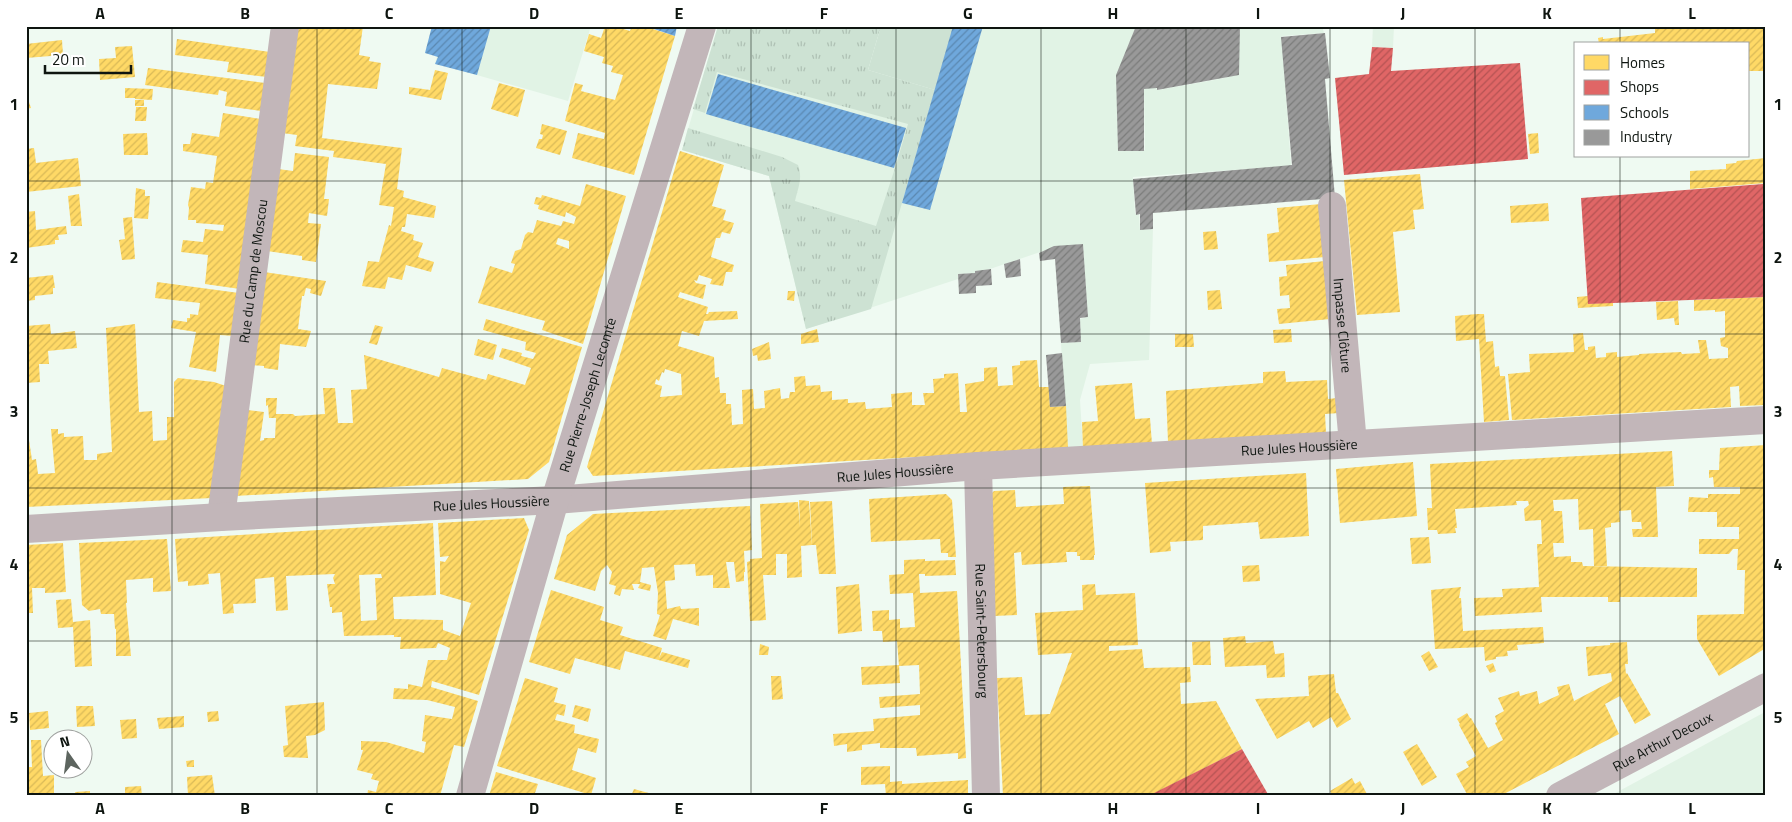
<svg xmlns="http://www.w3.org/2000/svg" width="1792" height="822" font-family="'Titillium Web',sans-serif">
	<style>
		.built { fill: #e1f3e5 }
		.grass { fill: url(#grass-tufts) }
		.green { fill: #cde2d3 }
		.homes { fill: url(#homes-hatch); fill-rule: evenodd }
		.shops { fill: url(#shops-hatch) }
		.schools { fill: url(#schools-hatch) }
		.industry { fill: url(#industry-hatch) }
		.lines { fill: none; stroke-linecap: round; stroke-linejoin: round }
		.minor { stroke: #c2b6b9; stroke-width: 28 }
		.grid { fill: none; stroke: #0e1510; stroke-width: 1; stroke-opacity: 0.55 }
		.labels { text-anchor: middle; stroke-width: 5; stroke-linejoin: round; paint-order: stroke }
		.street-label { font-size: 14px; fill: #0e1510; stroke: #fff }
		.neatline { fill: none; stroke: #0e1510; stroke-width: 2 }
		.grid-label { font-size: 16px; text-anchor: middle; font-weight: bold; fill: #0e1510 }
	</style>
	<defs>
		<pattern id="grass-tufts" width="24" height="20" patternUnits="userSpaceOnUse" patternTransform="scale(1.25)"><rect width="24" height="20" fill="#cde2d3"/><path d="M3 7l-1-3M5 7V3M7 7l1-3M15 17l-1-3M17 17v-4M19 17l1-3" fill="none" stroke="#afc1b4"/></pattern>
		<pattern id="homes-hatch" width="6" height="6" patternUnits="userSpaceOnUse" patternTransform="scale(1.25)"><rect width="6" height="6" fill="#ffd966"/><path d="M-1 1l2-2M0 6l6-6M5 7l2-2" fill="none" stroke="#d9b957"/></pattern>
		<pattern id="shops-hatch" width="6" height="6" patternUnits="userSpaceOnUse" patternTransform="scale(1.25)"><rect width="6" height="6" fill="#e06666"/><path d="M-1 1l2-2M0 6l6-6M5 7l2-2" fill="none" stroke="#b45353"/></pattern>
		<pattern id="schools-hatch" width="6" height="6" patternUnits="userSpaceOnUse" patternTransform="scale(1.25)"><rect width="6" height="6" fill="#6fa8dc"/><path d="M-1 1l2-2M0 6l6-6M5 7l2-2" fill="none" stroke="#5a88b1"/></pattern>
		<pattern id="industry-hatch" width="6" height="6" patternUnits="userSpaceOnUse" patternTransform="scale(1.25)"><rect width="6" height="6" fill="#999"/><path d="M-1 1l2-2M0 6l6-6M5 7l2-2" fill="none" stroke="#7b7c7b"/></pattern>
	</defs>
	<rect width="100%" height="100%" fill="#effaf2"/>
	<!-- built -->
	<g class="built">
		<path d="M446 26H591L568 101 435 63Z"/>
		<path d="M718 26 935 90 983 26H1136L1117 74 1118 151 1145 150 1144 88H1156L1158 90 1220 79 1238 74 1240 26H1322L1324 33 1282 36 1291 166 1133 177 1135 214H1139L1140 230 1153 229 1149 360 1090 364 1080 400 1083 447 1067 448 1061 343 1081 342 1080 319 1088 317 1083 244 1055 247 990 269 975 273 958 274V279L806 329 769 176 682 150Z"/>
		<path d="M1373 26H1394L1393 48 1372 47Z"/>
		<path d="M1765 712 1766 796H1610Z"/>
	</g>
	<!-- grass -->
	<path class="grass" d="M718 26H881L868 70 935 90 871 309 806 329 769 176 682 150 688 128 782 157 798 165C803 178 798 188 795 201L876 226 896 165 908 124 717 72 705 113 693 109Z"/>
	<!-- green -->
	<path class="green" d="M881 26H954L935 90 868 70Z"/>
	<!-- homes -->
	<g class="homes">
		<path d="M298 26H363L359 55 370 57 369 61 381 63 377 89 328 84 322 138 402 148 397 189 404 191 403 197 436 206 434 218 407 214 405 227H402L401 231 414 235 413 240 423 243 418 257 434 262 431 272 406 265 402 280 388 277 385 289 362 286 368 261 379 262 389 225 391 226 394 207 379 205 386 164 333 157 334 151 295 146 297 135 282 133Z"/>
		<path d="M605 26H613L630 31 632 26H643L675 36 634 175 572 158 578 133 604 139 605 133 565 121 575 83 583 85 581 91 615 100 623 75 611 72 613 66 602 63 604 57 584 51 589 34 601 38Z"/>
		<path d="M1655 26H1766V71H1748V44H1599L1598 38 1603 37V39L1655 33Z"/>
		<path d="M177 39 270 52 267 77 227 72 229 62 175 55Z"/>
		<path d="M62 40 63 55 26 58V44Z"/>
		<path d="M132 46 135 77 100 80 99 59 116 58 115 47Z"/>
		<path d="M148 68 265 83 261 111 225 106 227 92 219 90 218 95 145 85Z"/>
		<path d="M435 70 448 73 441 100 409 94V87L430 90Z"/>
		<path d="M499 83 525 90 518 117 491 109Z"/>
		<path d="M125 88 153 89 152 100 135 99V98H125Z"/>
		<rect x="135" y="100" width="9" height="6"/>
		<path d="M26 101 29 102 31 108 26 109Z"/>
		<path d="M136 107H147L146 121H135Z"/>
		<path d="M223 113 261 119 240 289 205 284 208 255 181 252 183 240 203 242 205 229 223 231 224 225 196 223V220H188L189 208 188 205 191 187 205 189 206 182 213 183 217 156 183 151V144H190L192 133 219 137Z"/>
		<path d="M542 124 567 131 560 155 536 148 539 139H542L543 135 540 134Z"/>
		<path d="M147 133 148 155H124L123 134Z"/>
		<path d="M1538 133 1539 153 1530 154 1528 134Z"/>
		<path d="M34 148 36 163 78 158 81 186 26 192V149Z"/>
		<path d="M680 151 724 165 712 206 726 210 723 220 734 223 730 234 722 232 720 238H716L711 257 734 265 732 272H726L723 286 710 284 712 279 699 275 697 281 694 280 696 283 706 285 703 299 680 292 678 297 708 307 706 314H708L709 312 737 311 738 319 704 321 699 336 682 331 678 346 714 357 715 378 719 377 720 393H726V404H731L732 425 743 424 742 390 753 389 754 409 765 408 764 391 780 388 781 399 789 398 790 392H795L794 377 805 376 806 386 820 385 821 392 832 391V400L848 399V403L865 402 866 409 892 407 891 394 912 392V405H925L923 393H934L933 379 944 378V374L958 373 960 412H967L965 384 984 381V368L997 367 998 386 1013 385 1012 366 1020 365V361L1037 360 1039 387H1049L1050 407 1066 406 1068 448 593 476 587 467ZM665 369 681 374 682 395 660 397 662 386 655 384 656 379 659 381 662 372 664 373Z"/>
		<path d="M295 153 329 157 324 199H329L327 216 309 213 308 223 321 224 316 262 302 260V256L267 251 278 169 293 171Z"/>
		<path d="M1766 158V183L1690 189V171L1726 169V164L1736 163 1737 161Z"/>
		<path d="M1420 174 1424 209 1413 210 1415 229 1393 232 1400 312 1357 315 1344 180Z"/>
		<path d="M586 184 626 196 583 344 542 330 545 321 478 303 490 266 512 273 515 264 511 263 515 251 521 249 525 235 528 232 533 233 537 220 561 226 563 221 574 224 576 217 566 212 565 217 538 209 539 205 534 204 536 197 541 198 542 195 580 206ZM558 238 569 241V249L556 244Z"/>
		<path d="M136 188 145 190V196H150L148 219 134 218Z"/>
		<path d="M79 194 82 226H71L68 196Z"/>
		<path d="M1548 203 1549 221 1511 223 1510 206Z"/>
		<path d="M1321 204 1325 257 1269 262 1267 234 1279 232 1277 208Z"/>
		<path d="M35 211 36 230 66 226 67 234 58 235 59 240H55V244L26 248V212Z"/>
		<path d="M132 217 135 259 122 260 119 240 125 239 123 218Z"/>
		<path d="M1216 231 1218 249 1204 250 1203 232Z"/>
		<path d="M1325 261 1330 319 1279 324 1277 309 1290 308 1289 295 1280 296 1279 277 1287 276 1286 265Z"/>
		<path d="M264 272 326 281 321 296 310 293 311 289 306 288 304 296H302L298 329 311 331 306 347 280 344 278 370 264 368V366L251 365Z"/>
		<path d="M53 275 55 288H53V294L35 296V300L26 301V278Z"/>
		<path d="M157 282 239 293 234 336 220 335 216 372 189 367 196 332 171 328 173 320 187 322V318H190V314L198 315 200 303 155 298Z"/>
		<path d="M1220 290 1222 309 1208 310 1207 291Z"/>
		<path d="M788 291H795L794 301 787 300Z"/>
		<path d="M1588 296V304L1613 302V306L1578 308 1577 297Z"/>
		<path d="M1766 297V405L1740 406 1739 386 1730 387 1731 407 1512 420 1508 374 1530 372 1529 354 1574 352 1573 334 1583 333 1585 350H1588V347L1595 346 1596 358 1606 357V353L1617 352V357L1639 355V354L1681 352 1682 354 1700 353 1698 340H1706L1709 359 1728 358V348L1721 346 1720 338 1725 337V311L1715 312V310L1694 311V300Z"/>
		<path d="M1678 301 1679 325H1675L1674 318 1657 320 1656 302Z"/>
		<path d="M1477 314H1484L1486 342 1493 341 1495 367 1499 366 1500 376H1505L1509 420 1484 422 1479 339 1456 341 1455 316Z"/>
		<path d="M486 319 582 347 549 462 528 479 235 496 247 410 264 412 260 441 264 440V438H275L276 418H269L268 405 266 406V398H277L276 414H293L295 416 325 414 323 388H335L338 423H353L351 390 367 389 364 355 439 377 442 368 486 380 488 374 525 385 531 368 499 357 502 348 522 353 521 356 533 359 536 353 525 350 526 342 483 330Z"/>
		<path d="M50 324 51 334 75 331 77 348 48 351 49 364H39L40 382 26 383V326Z"/>
		<path d="M135 324 139 412 152 411 153 441 167 440V417H174V382L178 378 214 382 229 387 212 498 26 507V440H29L32 460 36 459 38 474 55 473 51 429H58V434L64 433V437L83 436 84 460H97V454L112 452 106 328Z"/>
		<path d="M375 325 383 327 377 345 369 343Z"/>
		<path d="M817 329 819 342 801 344V334Z"/>
		<path d="M1291 329 1292 342 1274 343 1273 330Z"/>
		<path d="M1175 334H1193L1194 347H1175Z"/>
		<path d="M478 339 497 345 493 360 474 355Z"/>
		<path d="M769 342 771 359 758 361 757 355 753 356 752 349Z"/>
		<path d="M1285 371 1286 382 1327 380 1328 399 1337 398 1339 413 1325 414 1326 433 1168 442 1166 391 1263 383V372Z"/>
		<path d="M1132 383 1135 419 1150 418 1152 444 1083 449 1082 422 1098 421 1095 386Z"/>
		<path d="M1766 445V648L1719 676 1697 639V615L1744 614 1745 570H1737L1738 549H1733L1729 554H1699V539H1739V527H1717V512H1688L1689 497 1708 498V494H1740V487H1714L1713 477 1709 478V470H1719L1720 448Z"/>
		<path d="M1672 451 1674 486 1656 487 1658 537H1633L1632 529H1642L1641 522H1632L1631 510 1619 511 1620 522 1611 523V527L1605 528 1607 566H1594L1593 529 1579 530 1578 499 1553 500 1554 511H1562L1564 543H1553L1554 557 1571 556V562H1582L1583 566 1697 568V597H1620V602H1608V597H1541L1542 612 1475 616 1474 598 1503 597 1502 589 1539 587 1537 544H1542L1541 520 1525 521 1524 509 1529 505 1528 501H1516L1517 505 1455 509 1457 528H1455L1456 533 1438 534 1437 530H1428L1427 508H1432L1430 464Z"/>
		<path d="M1413 462 1417 516 1340 523 1336 469Z"/>
		<path d="M1306 473 1309 536 1260 539 1258 522 1203 526V540L1170 542 1171 551 1150 553 1145 483Z"/>
		<path d="M1090 486 1095 555H1094V560H1080V556H1077V552H1066L1067 562 1022 565 1021 552 1014 553 1017 615 994 616 986 499 994 491 1015 490 1016 507 1064 504 1063 487Z"/>
		<path d="M946 494 952 500 956 557H948V553H941L940 539 871 542 869 499Z"/>
		<path d="M799 500 809 501 812 545 801 546 802 577 787 578V554H776V575H763L766 620 750 621 747 562 750 561V559L762 558 760 504 798 502 800 527Z"/>
		<path d="M832 501 836 574H819L816 545H812L810 502Z"/>
		<path d="M750 506 752 550 744 551 745 572H744V581L736 582 734 562H726L730 588H713V575L696 576 695 564 674 565 675 580 665 581 667 609 680 606 681 609 699 608V626L673 619 666 640 653 636 660 615 657 614 658 593 654 567 642 568 640 582 651 585 650 591 638 588 640 584H632L634 590 622 589 620 596 614 594 616 586 609 584 612 572 607 565 601 571 595 591 554 579 567 535 593 514Z"/>
		<path d="M524 518 529 530 479 695 432 681 431 687 478 701 464 747 454 745 440 796H367L368 790 376 792 379 781 371 779 373 774 357 770 363 750H361V741L386 742 424 753 426 742 422 741 425 715 452 719 455 707 427 700 393 699 394 688 408 689V684L422 687 428 660H447L450 648 438 643 436 648 400 649 401 637H394V635L344 636 342 612 332 613V607H330L327 584H335L333 578 335 574 286 576 288 610 276 611 274 577 255 579 256 603 233 604 234 613 223 614 220 573 208 574 209 584 188 586V581L178 582 175 539 433 523 436 595 393 597 394 619 443 620V630L460 636 471 603 440 594V561L445 562 449 556 440 557 438 523ZM381 574 382 578H375L377 620 361 621 359 575Z"/>
		<path d="M1429 537 1431 563 1412 564 1410 538Z"/>
		<path d="M167 539 171 591 153 592V578L126 580 127 603H126L131 656H116V629H115L114 614H101L100 609 89 611 82 605 79 543Z"/>
		<path d="M63 543 66 592 45 593V588H32L33 613H26V545Z"/>
		<path d="M925 559V561L955 560 956 575 925 576V574H919L920 593 957 591 966 758 958 759V753L917 756 916 748H880V743L862 745V750L847 752V744L834 746 833 734 874 731 873 719 920 715V705L880 708 879 697 920 694 919 665 899 666 897 641 883 642 882 631H873L872 611 889 610V620L900 619V628L915 627 913 593 890 594 889 575 904 574V560Z"/>
		<path d="M1259 565 1260 581 1243 582 1242 566Z"/>
		<path d="M859 584 862 631 838 634 836 587Z"/>
		<path d="M1095 584 1096 595 1135 593 1138 645 1109 646V651L1142 649 1144 668 1190 667 1191 682 1180 683 1181 704 1216 701 1242 749 1149 796H1003L997 678 1022 677 1025 715 1050 714 1072 653 1038 655 1035 613 1083 610 1082 585Z"/>
		<path d="M1461 587 1459 598H1461L1463 631 1543 627 1544 643 1517 645 1518 650 1507 651 1508 656 1496 657V659L1485 661 1484 647 1435 649 1431 590Z"/>
		<path d="M551 590 604 607 600 620 623 627 620 635 662 648 659 658 662 652 690 660 688 668 625 651 620 670 575 658 570 674 529 662Z"/>
		<path d="M71 599 73 622 90 620 92 666 75 667 73 627 58 628 56 600Z"/>
		<path d="M1245 636 1246 643 1273 641 1275 654 1284 653 1285 677 1267 678 1266 665 1225 667 1223 638Z"/>
		<path d="M1210 641 1211 665H1193L1192 642Z"/>
		<path d="M1627 642 1628 664H1625L1626 674 1627 673 1651 715 1635 724 1620 696 1605 704 1619 734 1500 796H1468L1456 774 1469 767 1466 762 1476 756 1459 725 1460 724 1457 719 1467 713 1470 718H1471L1488 748 1503 740 1495 723 1497 722 1495 716 1504 711 1498 698 1519 691 1520 696 1537 691 1539 704 1559 695 1557 687 1569 684 1574 701 1612 681 1611 673 1588 676 1586 647 1610 645V643Z"/>
		<path d="M760 644 769 647 768 655H759Z"/>
		<path d="M1429 651 1438 667 1429 671 1421 656Z"/>
		<path d="M1493 663 1496 671 1490 673 1486 666Z"/>
		<path d="M899 665 900 683 862 685 861 667Z"/>
		<path d="M1334 674 1336 693H1338L1351 719 1337 728 1331 717 1313 728 1309 721 1277 739 1255 699 1309 696 1308 676Z"/>
		<path d="M771 676H781L783 699 772 700Z"/>
		<path d="M525 678 558 688 554 702 566 705 564 716 557 714 555 720 575 725 574 733 599 739 596 753 578 748 572 770 596 778 591 795 497 766Z"/>
		<path d="M324 702 325 730 315 735 306 736 308 758 284 757 283 746 288 745 285 706Z"/>
		<path d="M575 705 591 709 588 722 572 717Z"/>
		<path d="M76 706H93L95 726 77 727Z"/>
		<path d="M48 711 49 728 30 730 29 713Z"/>
		<path d="M218 711 219 721 208 722 207 712Z"/>
		<path d="M184 716V727L159 729 157 718Z"/>
		<path d="M136 719 137 738 122 739 120 720Z"/>
		<path d="M31 740H41L43 776 54 775V796H26V767H32Z"/>
		<path d="M1417 744 1437 777 1422 786 1403 752Z"/>
		<path d="M194 760V767H187L186 761Z"/>
		<path d="M890 766V782L902 781V784L968 780V796H886L885 784 861 785V767Z"/>
		<path d="M496 772 538 784 534 796H489Z"/>
		<path d="M212 775 215 796H188L187 777Z"/>
		<path d="M1352 778 1355 784 1360 781 1368 796H1333L1330 791Z"/>
		<path d="M141 786 142 796H125V787Z"/>
		<path d="M634 789 656 795 655 796H631Z"/>
		<path d="M90 791V794L104 793V796H76L75 792Z"/>
	</g>
	<!-- shops -->
	<g class="shops">
		<path d="M1372 47 1393 48 1391 71 1520 63 1528 159 1344 175 1335 78 1369 74Z"/>
		<path d="M1763 184 1766 234V297L1588 304 1581 198Z"/>
		<path d="M1242 749 1269 796H1149L1156 792Z"/>
	</g>
	<!-- schools -->
	<g class="schools">
		<path d="M432 26H491L477 75 435 64 438 57 425 53Z"/>
		<path d="M645 26H677L675 36Z"/>
		<path d="M953 26H983L930 210 902 203Z"/>
		<path d="M718 74 906 128 894 168 706 114Z"/>
	</g>
	<!-- industry -->
	<g class="industry">
		<path d="M1136 26H1240L1239 75 1157 90V88L1144 89V151H1118L1116 75Z"/>
		<path d="M1325 33 1330 78 1325 79 1335 198 1153 213V229L1140 230V214L1136 215 1133 179 1292 165 1281 37Z"/>
		<path d="M1083 244 1088 317 1080 318 1081 342 1061 343 1055 259 1040 261 1039 253 1054 246Z"/>
		<path d="M1020 259 1021 276 1006 278 1004 264Z"/>
		<path d="M991 269 992 285 976 286V293L959 294 958 274 975 273V271Z"/>
		<path d="M1062 353 1066 406 1050 407 1046 355Z"/>
	</g>
	<g class="lines">
		<!-- minor -->
		<g class="minor">
			<path id="s1" d="M1332 206 1353 444"/>
			<path id="s2" d="M978 466 986 796"/>
			<path id="s3" d="M221 517 285 26"/>
			<path id="s4" d="M26 529 221 517 555 500 978 466 1766 420"/>
			<path id="s5" d="M470 796 555 500 702 26"/>
			<path id="s6" d="M1560 796 1766 687"/>
		</g>
	</g>
	<!-- grid -->
	<path class="grid" d="M172 26V796M317 26V796M462 26V796M606 26V796M751 26V796M896 26V796M1041 26V796M1186 26V796M1330 26V796M1475 26V796M1620 26V44M1620 156V796M26 181H1766M26 334H1766M26 488H1766M26 641H1766"/>
	<g class="labels">
		<!-- street labels -->
		<g class="street-label">
			<text dy="5" stroke="none"><textPath href="#s3" startOffset="248">Rue du Camp de Moscou</textPath></text>
			<text dy="5" stroke="none"><textPath href="#s1" startOffset="120">Impasse Clôture</textPath></text>
			<text dy="5" stroke="none"><textPath href="#s5" startOffset="418">Rue Pierre-Joseph Lecomte</textPath></text>
			<text dy="5" stroke="none"><textPath href="#s4" startOffset="1276">Rue Jules Houssière</textPath></text>
			<text dy="5" stroke="none"><textPath href="#s4" startOffset="871">Rue Jules Houssière</textPath></text>
			<text dy="5" stroke="none"><textPath href="#s4" startOffset="466">Rue Jules Houssière</textPath></text>
			<text dy="5" stroke="none"><textPath href="#s2" startOffset="165">Rue Saint-Petersbourg</textPath></text>
			<text dy="5" stroke="none"><textPath href="#s6" startOffset="116">Rue Arthur Decoux</textPath></text>
		</g>
	</g>
	<!-- border -->
	<rect width="1792" height="822" fill="none" stroke="#ffffff" stroke-width="55"/>
	<!-- legend -->
	<rect x="1574" y="42" width="175" height="115" fill="#ffffff" stroke="#9fa19f"/>
	<rect x="1584" y="55" width="25" height="15" fill="#ffd966" stroke="#9fa19f"/>
	<text x="1620" y="68" font-size="15" fill="#0e1510">Homes</text>
	<rect x="1584" y="80" width="25" height="15" fill="#e06666" stroke="#9fa19f"/>
	<text x="1620" y="92" font-size="15" fill="#0e1510">Shops</text>
	<rect x="1584" y="105" width="25" height="15" fill="#6fa8dc" stroke="#9fa19f"/>
	<text x="1620" y="118" font-size="15" fill="#0e1510">Schools</text>
	<rect x="1584" y="130" width="25" height="15" fill="#999999" stroke="#9fa19f"/>
	<text x="1620" y="142" font-size="15" fill="#0e1510">Industry</text>
	<!-- north arrow -->
	<g transform="translate(68 754) rotate(346)"><circle r="24" fill="#ffffff" stroke="#9fa19f"/>
	<path d="M0-4L9 19L0 12L-9 19Z" fill="#5d655f"/>
	<text y="-8" font-size="14" font-weight="bold" text-anchor="middle" fill="#0e1510">N</text>
	</g>
	<!-- scale -->
	<path d="M45 65v8h86v-8" fill="none" stroke="#0e1510" stroke-width="2.5"/>
	<text x="52" y="65" font-size="15" fill="#0e1510" stroke="#ffffff" stroke-width="4" paint-order="stroke">20 m</text>
	<rect x="28" y="28" width="1736" height="766" class="neatline"/>
	<g class="grid-label">
		<text x="100" y="19">A</text>
		<text x="245" y="19">B</text>
		<text x="389" y="19">C</text>
		<text x="534" y="19">D</text>
		<text x="679" y="19">E</text>
		<text x="824" y="19">F</text>
		<text x="968" y="19">G</text>
		<text x="1113" y="19">H</text>
		<text x="1258" y="19">I</text>
		<text x="1403" y="19">J</text>
		<text x="1547" y="19">K</text>
		<text x="1692" y="19">L</text>
		<text x="14" y="110">1</text>
		<text x="1778" y="110">1</text>
		<text x="14" y="263">2</text>
		<text x="1778" y="263">2</text>
		<text x="14" y="417">3</text>
		<text x="1778" y="417">3</text>
		<text x="14" y="570">4</text>
		<text x="1778" y="570">4</text>
		<text x="14" y="723">5</text>
		<text x="1778" y="723">5</text>
		<text x="100" y="814">A</text>
		<text x="245" y="814">B</text>
		<text x="389" y="814">C</text>
		<text x="534" y="814">D</text>
		<text x="679" y="814">E</text>
		<text x="824" y="814">F</text>
		<text x="968" y="814">G</text>
		<text x="1113" y="814">H</text>
		<text x="1258" y="814">I</text>
		<text x="1403" y="814">J</text>
		<text x="1547" y="814">K</text>
		<text x="1692" y="814">L</text>
	</g>
</svg>
